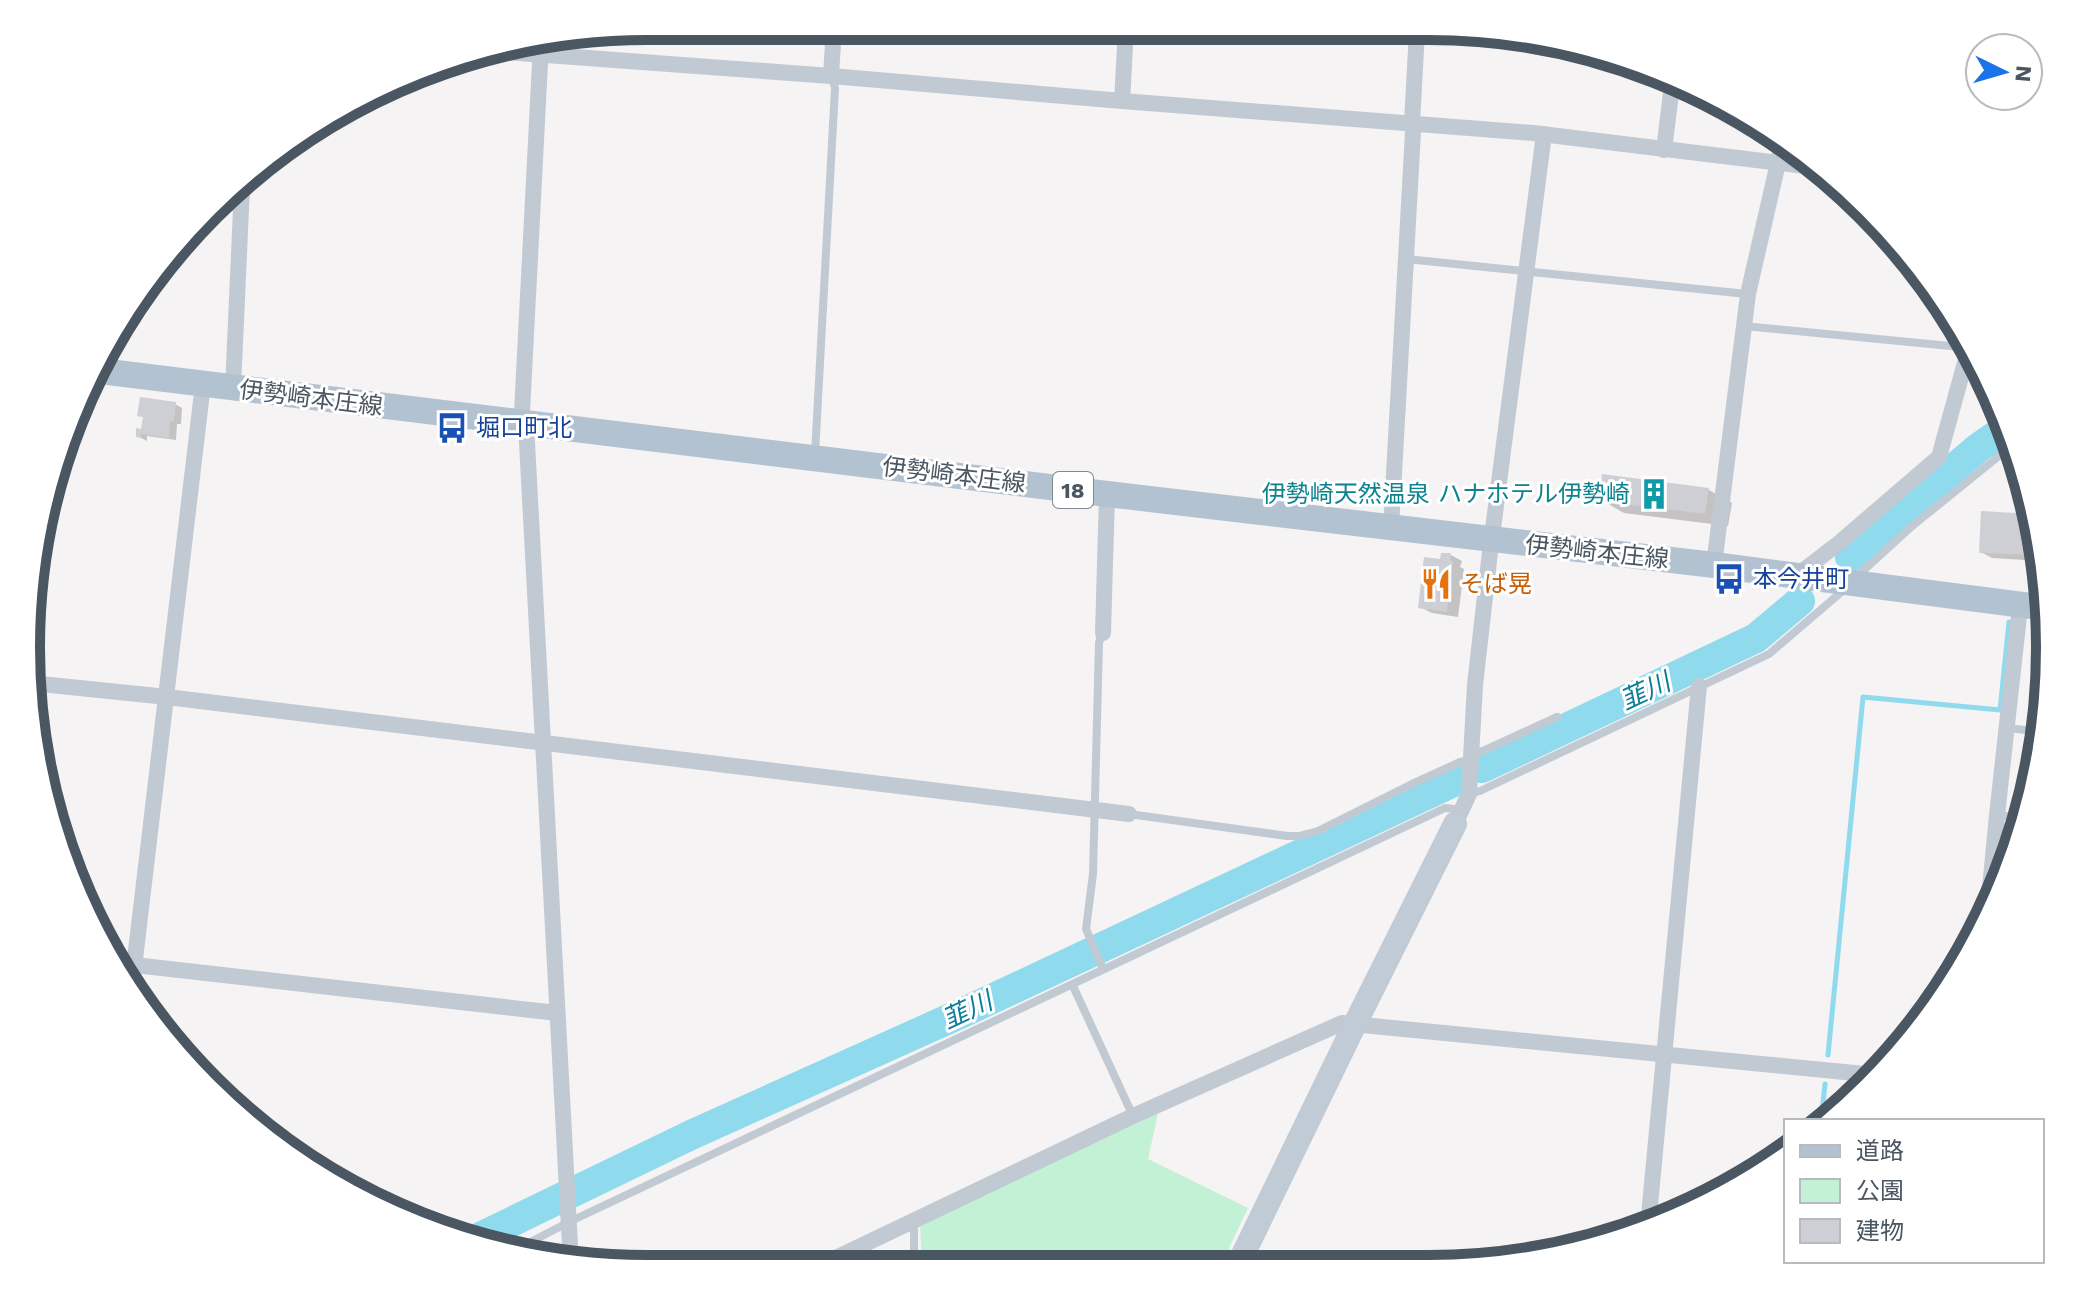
<svg xmlns="http://www.w3.org/2000/svg" width="2076" height="1295" font-family="'Work Sans','Noto Sans JP',sans-serif">
	<style>
		.green { fill: #c3f1d5 }
		.shadow { fill: #0003 }
		.lines { fill: none; stroke-linecap: round; stroke-linejoin: round }
		.stream { stroke: #90daee; stroke-width: 5 }
		.river { stroke: #90daee; stroke-width: 30 }
		.building { fill: #cdcfd5 }
		.lane { stroke: #c1cad2; stroke-width: 8 }
		.street { stroke: #c1cad2; stroke-width: 16 }
		.secondary { stroke: #c1cbd6; stroke-width: 24 }
		.primary { stroke: #b3c2d1; stroke-width: 26 }
		.labels { text-anchor: middle; stroke-width: 6; stroke-linejoin: round; paint-order: stroke }
		.shield { fill: #fff; stroke: #808990; stroke-width: 2 }
		.shield-label { font-size: 22px; font-weight: bold; fill: #4a5661 }
		.street-label { font-size: 24px; fill: #4a5661; stroke: #fff }
		.transit-label { font-size: 24px; fill: #164399; stroke: #fff; text-anchor: start }
		.culture-label { font-size: 24px; fill: #0d838f; stroke: #fff; text-anchor: end }
		.food-label { font-size: 24px; fill: #c56008; stroke: #fff; text-anchor: start }
		.water-label { font-size: 26px; font-style: italic; fill: #0c7c9b; stroke: #fff }
		.rim { fill: none; stroke: #4a5661; stroke-width: 10 }
	</style>
	<rect width="100%" height="100%" fill="#f5f3f3"/>
	<!-- green -->
	<path class="green" d="M1158 1113 1148 1159 1248 1208 1220 1267 922 1265 920 1224Z"/>
	<!-- shadow -->
	<g class="shadow">
		<path d="M175 404 182 408 181 424H177L176 440 147 436V441L145 440 138 436 143 431 145 418 140 415Z"/>
		<path d="M1709 490 1732 503 1728 526 1624 513 1601 500Z"/>
		<path d="M1983 513 2033 516 2043 561 1992 558 1981 552Z"/>
		<path d="M1451 555 1462 561 1460 567 1464 569 1458 617 1432 613 1420 607 1441 561Z"/>
	</g>
	<g class="lines">
		<!-- stream -->
		<g class="stream">
			<path d="M1828 1055 1863 697 2000 710 2009 622"/>
			<path d="M1821 1121 1825 1084"/>
		</g>
		<!-- river -->
		<g class="river">
			<path d="M1850 557 1978 448 2008 427"/>
			<path d="M1482 768 1756 638 1800 601"/>
			<path d="M476 1239 691 1135 962 1013 1458 780"/>
		</g>
	</g>
	<!-- building -->
	<g class="building">
		<path d="M140 397 176 402 174 421H170L169 438 141 434V438L136 437V428L141 429 143 417 137 416Z"/>
		<path d="M1602 474 1709 488 1705 514 1599 501Z"/>
		<path d="M1981 511 2032 514 2036 529 2035 555 1979 553Z"/>
		<path d="M1441 553H1451L1450 560 1453 561 1447 612 1418 608 1424 557 1440 559Z"/>
	</g>
	<g class="lines">
		<!-- lane -->
		<g class="lane">
			<path d="M1406 259 1747 294"/>
			<path d="M1744 326 1971 348"/>
			<path d="M815 454 835 88 832 76"/>
			<path d="M1854 579 1911 527 2015 443"/>
			<path d="M2027 600 2045 581"/>
			<path d="M1102 633 1099 643 1093 874 1086 929 1103 969"/>
			<path d="M2008 728 2042 732"/>
			<path d="M1471 753 1483 751 1557 717"/>
			<path d="M1470 794 1480 791 1769 654 1845 589"/>
			<path d="M1129 814 1287 836H1299L1318 831 1412 784 1460 762 1470 760"/>
			<path d="M1997 815 2025 818"/>
			<path d="M1073 986 1133 1116"/>
			<path d="M914 1220V1265"/>
			<path d="M515 1250 569 1222 1445 808 1463 810"/>
		</g>
		<!-- street -->
		<g class="street">
			<path d="M541 44 522 412 526 424C540 704 557 984 571 1264"/>
			<path d="M493 51 831 76 1122 101 1533 133 1821 168"/>
			<path d="M831 76 834 27"/>
			<path d="M1122 101 1126 29"/>
			<path d="M1664 150 1673 77"/>
			<path d="M233 388 242 187"/>
			<path d="M1391 528 1413 132 1412 123 1417 31"/>
			<path d="M1714 565 1748 294 1783 141"/>
			<path d="M1796 576 1839 543 1939 457 1966 359 1971 346"/>
			<path d="M1103 633 1107 494"/>
			<path d="M31 683 167 697 1129 814"/>
			<path d="M1455 824 1469 794 1475 685 1490 552 1544 134"/>
			<path d="M1987 919 1997 815 2019 616 2024 604"/>
			<path d="M117 963 557 1013"/>
			<path d="M131 993 203 384"/>
			<path d="M1648 1226 1699 686"/>
			<path d="M821 1265 1133 1116 1342 1023 1875 1075"/>
		</g>
		<!-- secondary -->
		<path class="secondary" d="M1237 1267 1354 1026 1455 824"/>
		<!-- primary -->
		<path class="primary" d="M100 371 1107 494 1714 565 2046 608"/>
	</g>
	<!-- icons -->
	<defs>
		<symbol id="bus-bare" viewBox="-9 -9 18 18"><path d="M-5-6H5V4H4V6H2V4H-2V6H-4V4H-5ZM-3.5-4V0h7V-4ZM-3.5 1.2v1.5H-2V1.2ZM2 1.2v1.5H3.5V1.2Z" fill="#1a4fb4" stroke="#fff" stroke-width="2.5" paint-order="stroke"/></symbol>
		<symbol id="building-bare" viewBox="-9 -9 18 18"><path d="M-4-6H4V6H1V3H-1V6H-4ZM-2.5-4.3h1.7v1.8h-1.7ZM.8-4.3h1.7v1.8H.8ZM-2.5-1h1.7V.8h-1.7ZM.8-1h1.7V.8H.8Z" fill="#0f9aa8" stroke="#fff" stroke-width="2.5" paint-order="stroke"/></symbol>
		<symbol id="restaurant-bare" viewBox="-9 -9 18 18"><path d="M-5-6h1v4h1v-4h1v4h1v-4h1v5L-1.5 .5V6h-2V.5L-5-1ZM5-6V6H3V1.5H1.5Q1.5-4 5-6Z" fill="#e8710a" stroke="#fff" stroke-width="2.5" paint-order="stroke"/></symbol>
	</defs>
	<g fill-rule="evenodd">
		<use href="#bus-bare" x="430" y="406" width="44" height="44"/>
		<use href="#building-bare" x="1632" y="472" width="44" height="44"/>
		<use href="#bus-bare" x="1707" y="557" width="44" height="44"/>
		<use href="#restaurant-bare" x="1414" y="562" width="44" height="44"/>
	</g>
	<g class="labels">
		<!-- shield labels -->
		<rect class="shield" x="1053" y="472" width="40" height="36" rx="6"/>
		<g class="shield-label">
			<text x="1073" y="498">18</text>
		</g>
		<!-- street labels -->
		<g class="street-label">
			<text transform="translate(311 398) rotate(7)" y="8">伊勢崎本庄線</text>
			<text transform="translate(954 475) rotate(7)" y="8">伊勢崎本庄線</text>
			<text transform="translate(1597 552) rotate(6)" y="8">伊勢崎本庄線</text>
		</g>
		<!-- transit labels -->
		<g class="transit-label">
			<text x="476" y="436">堀口町北</text>
			<text x="1753" y="587">本今井町</text>
		</g>
		<!-- culture labels -->
		<g class="culture-label">
			<text x="1630" y="502">伊勢崎天然温泉 ハナホテル伊勢崎</text>
		</g>
		<!-- food labels -->
		<g class="food-label">
			<text x="1460" y="592">そば晃</text>
		</g>
		<!-- water labels -->
		<g class="water-label">
			<text transform="translate(1645 691) rotate(-25)" y="9">韮川</text>
			<text transform="translate(967 1010) rotate(-25)" y="9">韮川</text>
		</g>
	</g>
	<!-- crop -->
	<path d="M0 0H2076V1295H0ZM647 40H1429A607 607 0 0 1 2036 647V648A607 607 0 0 1 1429 1255H647A607 607 0 0 1 40 648V647A607 607 0 0 1 647 40Z" fill="#fff" fill-rule="evenodd"/>
	<path class="rim" d="M647 40H1429A607 607 0 0 1 2036 647V648A607 607 0 0 1 1429 1255H647A607 607 0 0 1 40 648V647A607 607 0 0 1 647 40Z"/>
	<!-- legend -->
	<rect x="1784" y="1119" width="260" height="144" fill="#ffffff" stroke="#b7bbc0" stroke-width="2"/>
	<rect x="1800" y="1145" width="40" height="12" fill="#b3c2d1" stroke="#b7bbc0" stroke-width="2"/>
	<text x="1856" y="1159" font-size="24" fill="#4a5661">道路</text>
	<rect x="1800" y="1179" width="40" height="24" fill="#c3f1d5" stroke="#b7bbc0" stroke-width="2"/>
	<text x="1856" y="1199" font-size="24" fill="#4a5661">公園</text>
	<rect x="1800" y="1219" width="40" height="24" fill="#cdcfd5" stroke="#b7bbc0" stroke-width="2"/>
	<text x="1856" y="1239" font-size="24" fill="#4a5661">建物</text>
	<!-- north arrow -->
	<g transform="translate(2004 72) rotate(95)"><circle r="38" fill="#ffffff" stroke="#b7bbc0" stroke-width="2"/>
	<path d="M0-6L14 30L0 20L-14 30Z" fill="#1a73e8"/>
	<text y="-12" font-size="22" font-weight="bold" text-anchor="middle" fill="#4a5661">N</text>
	</g>
</svg>
